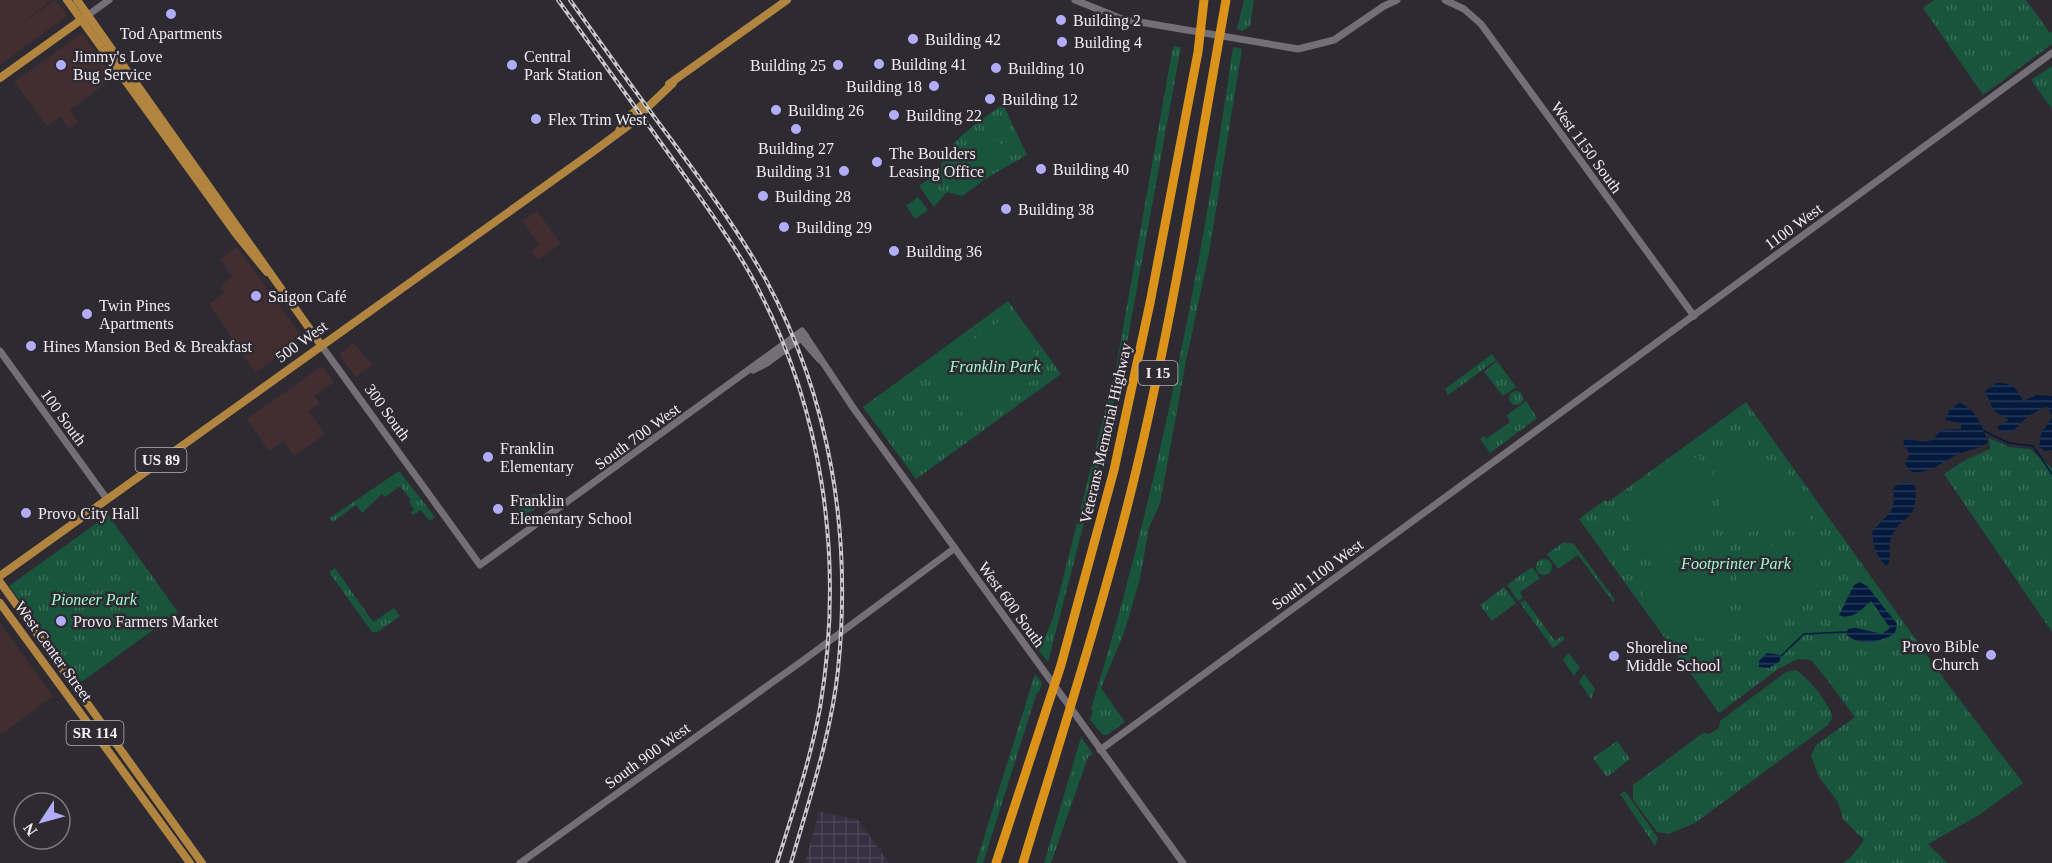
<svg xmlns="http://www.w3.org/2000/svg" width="2052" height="863" font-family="'Times New Roman',serif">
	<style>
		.commercial { fill: #422d31 }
		.industrial { fill: url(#industrial-grid) }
		.grass { fill: url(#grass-tufts) }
		.pitch { fill: #18553c }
		.water { fill: url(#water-rules) }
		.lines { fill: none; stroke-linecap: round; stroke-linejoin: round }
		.stream { stroke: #03193e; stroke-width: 1.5 }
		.minor { stroke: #736f77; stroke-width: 7 }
		.major { stroke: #b1853f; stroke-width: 8 }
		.highway { stroke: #db9419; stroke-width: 9 }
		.rail-casing { stroke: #cac6cc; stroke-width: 4 }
		.rail { stroke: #2e2a32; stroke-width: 1.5; stroke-dasharray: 4.5; stroke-linecap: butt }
		.poi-dot { fill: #b2adf9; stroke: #2e2a32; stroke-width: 2 }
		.labels { text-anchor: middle; stroke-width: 5; stroke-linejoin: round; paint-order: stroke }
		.shield { fill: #2e2a32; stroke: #b6b3b9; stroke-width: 1.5 }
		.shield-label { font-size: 15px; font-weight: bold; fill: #f1eef3 }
		.poi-label { font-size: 16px; fill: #f1eef3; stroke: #2e2a32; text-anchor: start }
		.street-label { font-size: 16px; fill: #f1eef3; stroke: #2e2a32 }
		.park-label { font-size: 16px; font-style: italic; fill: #9fface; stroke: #2e2a32 }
	</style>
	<defs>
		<pattern id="industrial-grid" width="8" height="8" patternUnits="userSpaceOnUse" patternTransform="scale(1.5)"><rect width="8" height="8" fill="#353142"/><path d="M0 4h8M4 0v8" fill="none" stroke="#494554"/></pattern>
		<pattern id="grass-tufts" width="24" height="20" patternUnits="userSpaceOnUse" patternTransform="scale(1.5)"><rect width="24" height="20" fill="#18553c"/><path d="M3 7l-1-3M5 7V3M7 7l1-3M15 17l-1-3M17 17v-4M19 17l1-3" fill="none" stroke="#3a6e59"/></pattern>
		<pattern id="water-rules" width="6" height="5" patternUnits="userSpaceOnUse" patternTransform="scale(1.5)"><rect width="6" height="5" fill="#03193e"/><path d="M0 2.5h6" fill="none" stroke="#283b5a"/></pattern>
	</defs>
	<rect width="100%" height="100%" fill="#2e2a32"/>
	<!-- commercial -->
	<g class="commercial">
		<path d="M0 0H52L11 31 55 0 68 15 0 65Z"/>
		<path d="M82 33 114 77 70 110 78 122 69 128 60 117 47 126 14 82Z"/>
		<path d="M537 211 561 244 538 260 531 251 539 244 522 221Z"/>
		<path d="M237 247 303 338 255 373 209 304 224 293 220 286 232 277 220 259Z"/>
		<path d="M353 343 373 365 356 377 339 354Z"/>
		<path d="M322 366 334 382 315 396 320 403 309 411 325 434 294 456 283 441 269 451 247 419Z"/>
		<path d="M0 623 53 696 0 735Z"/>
	</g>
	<!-- industrial -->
	<path class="industrial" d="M819 811 858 820 889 863H805Z"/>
	<!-- grass -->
	<g class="grass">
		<path d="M1244 0H1254L1250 26 1242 31 1237 29Z"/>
		<path d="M1934 0H2026L2050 33 2052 32V44L1983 95 1923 8Z"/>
		<path d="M1173 46 1181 47 1128 337 1109 426 1048 662 1039 651 1053 618 1116 368Z"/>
		<path d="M1233 47 1242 49 1209 253 1186 361 1160 504 1149 527 1140 579 1125 630 1101 688 1125 722 1107 735H1103L1090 720 1093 710 1091 709C1157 496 1202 265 1233 47Z"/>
		<path d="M2052 66V109L2031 80Z"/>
		<path d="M1003 104 1027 155 990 176 962 196 947 192 934 207 919 186 934 175 945 189C924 153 979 123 1003 104Z"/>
		<path d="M1008 301 1061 374 916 479 863 407Z"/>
		<path d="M1492 354 1496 360 1448 395 1445 389Z"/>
		<path d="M1497 361 1516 387 1503 396 1484 372Z"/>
		<circle cx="1516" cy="398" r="7"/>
		<path d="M1526 401 1537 418 1490 453 1480 439 1484 436 1486 439 1510 422 1507 415Z"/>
		<path d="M1746 402 1947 683 2023 783 1979 815 1928 844 1947 863H1843L1851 857 1864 840 1843 819 1838 802 1819 777 1811 755 1816 745 1855 717C1840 698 1828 679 1811 660L1798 659 1778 669 1719 713 1579 519 1605 500 1608 502Z"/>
		<path d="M1989 438 2009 447 2030 449 2052 468V632L1944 474 1965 460 1990 449Z"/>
		<path d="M399 471 435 517 430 521 421 510 413 515 411 512 414 510 409 502 411 500 400 486 385 497 382 494 362 513 356 505 333 522 330 518Z"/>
		<path d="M533 494 540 495 543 501 534 510 520 516 518 505Z"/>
		<path d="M108 515 178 612 80 683 9 586Z"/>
		<path d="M1564 542 1574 544 1615 600 1613 602 1578 555 1558 569 1547 554Z"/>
		<circle cx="1544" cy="567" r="8"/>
		<path d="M1532 567 1540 578 1520 592 1523 598 1518 601 1507 585Z"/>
		<path d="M335 568 373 622 394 608 400 616 377 632H372L329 572Z"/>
		<path d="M1504 587 1516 603 1492 621 1480 605Z"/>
		<path d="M1525 600 1555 641 1562 636 1565 639 1553 648 1520 603Z"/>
		<path d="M1568 653 1580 667 1574 676 1563 660Z"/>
		<path d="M1795 670C1804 672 1831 706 1832 716 1832 720 1830 721 1828 725L1695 823 1669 834 1657 832 1633 800V785L1703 733 1709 734 1719 728 1720 721 1786 672Z"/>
		<path d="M1035 674 1042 683 1039 692H1037L983 863H976Z"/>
		<path d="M1584 674 1595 689 1591 699 1579 682Z"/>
		<path d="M1081 737 1093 754 1088 757 1051 863H1044Z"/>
		<path d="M1617 741 1630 759 1607 777 1593 758Z"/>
		<path d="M1625 791 1658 838 1655 846 1620 794Z"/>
	</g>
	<!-- pitch -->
	<g class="pitch">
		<path d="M985 129 1007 149 980 180 957 161Z"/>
		<path d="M918 197 928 210 915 219 906 206Z"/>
		<path d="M1007 315 1047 370 971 425 932 370Z"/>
		<path d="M1734 449C1777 458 1802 475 1811 520L1726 537 1710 452Z"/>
		<path d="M1699 456 1714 541 1630 557C1621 504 1648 469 1699 456Z"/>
		<path d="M1817 537C1824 588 1798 626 1749 637L1731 553Z"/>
		<path d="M1716 556 1734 639C1681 644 1647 622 1634 570Z"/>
	</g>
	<!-- water -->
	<g class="water">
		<path d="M1997 383C2013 383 2016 388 2023 401L2037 395 2052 396V415L2047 406 2028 416 2012 432 2000 431 1997 427 2009 420 1994 411 1985 391Z"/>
		<path d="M1959 403C1976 408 1982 426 1988 442 1980 449 1971 449 1961 453 1943 460 1932 474 1912 472L1905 464 1910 454 1903 443 1905 438C1922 442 1930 446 1941 430L1961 429V423L1945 420 1950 410Z"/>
		<path d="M2052 418V450L2045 451 2039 447 2041 434Z"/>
		<path d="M1905 482 1915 485C1919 525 1901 512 1891 538 1887 548 1893 556 1887 566 1875 557 1874 546 1872 532 1886 514 1897 515 1893 489L1899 483Z"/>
		<path d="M1860 582 1868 587 1897 624 1895 633C1883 642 1858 647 1846 634L1848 629 1856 628 1882 634 1890 628 1871 601C1863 608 1852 621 1839 615L1854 585Z"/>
		<path d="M1767 653 1780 655V661L1769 668 1759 667V661Z"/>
	</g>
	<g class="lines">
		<!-- stream -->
		<g class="stream">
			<path d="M1984 431 2009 443 2033 446 2052 474"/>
			<path d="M1781 656 1804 634 1846 632"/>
		</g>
		<!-- minor -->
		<g class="minor">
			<path d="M1075 0 1122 19 1298 49 1334 40 1384 6 1397 0"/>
			<path d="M1445 0 1464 9 1481 24 1694 316"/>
			<path d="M88 15 109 0"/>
			<path d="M798 335 820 360"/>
			<path d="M321 345 480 565 802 331 854 409 1183 863"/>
			<path d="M0 351 107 499"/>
			<path d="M753 370 767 363 805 335"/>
			<path d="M1100 750 2052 53"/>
			<path d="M520 863 805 659 955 548"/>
		</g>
		<!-- major -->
		<g class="major">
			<path d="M67 0 236 234 267 272"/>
			<path d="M77 0 321 345"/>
			<path d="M0 78 85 17"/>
			<path d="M669 84 787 0"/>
			<path d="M619 131 624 121 642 105"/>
			<path d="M0 576 594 151 629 125 673 83"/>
			<path d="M0 582 202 863"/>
			<path d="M0 603 190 863"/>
		</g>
		<!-- highway -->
		<g class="highway">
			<path d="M996 863 1061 665 1114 470 1150 303 1198 52 1204 0"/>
			<path d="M1023 863C1062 733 1104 604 1136 471 1173 316 1198 157 1226 0"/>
		</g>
		<defs>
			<g id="rail">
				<path d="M558 0C595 51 632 103 669 154 696 192 725 230 749 272 823 403 845 559 820 708 810 761 793 812 777 863"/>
				<path d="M570 0C603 46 636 93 670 138 704 184 738 230 766 280 831 400 852 535 838 670 831 735 809 800 791 863"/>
			</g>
		</defs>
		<!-- rail casing -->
		<use href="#rail" class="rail-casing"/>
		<!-- rail -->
		<use href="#rail" class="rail"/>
	</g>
	<!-- markers -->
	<g class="poi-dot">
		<circle cx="171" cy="14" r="6"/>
		<circle cx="1061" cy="20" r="6"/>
		<circle cx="913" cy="39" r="6"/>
		<circle cx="1062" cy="42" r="6"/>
		<circle cx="879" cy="64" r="6"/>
		<circle cx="61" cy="65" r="6"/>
		<circle cx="512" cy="65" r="6"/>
		<circle cx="838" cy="65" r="6"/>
		<circle cx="996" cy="68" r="6"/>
		<circle cx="934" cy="86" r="6"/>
		<circle cx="990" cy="99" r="6"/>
		<circle cx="776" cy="110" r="6"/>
		<circle cx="894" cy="115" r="6"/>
		<circle cx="536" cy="119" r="6"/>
		<circle cx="796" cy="129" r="6"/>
		<circle cx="877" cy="162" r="6"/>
		<circle cx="1041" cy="169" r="6"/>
		<circle cx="844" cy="171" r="6"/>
		<circle cx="763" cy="196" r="6"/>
		<circle cx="1006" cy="209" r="6"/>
		<circle cx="784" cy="227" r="6"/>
		<circle cx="894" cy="251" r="6"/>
		<circle cx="256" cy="296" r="6"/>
		<circle cx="87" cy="314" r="6"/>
		<circle cx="31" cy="346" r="6"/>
		<circle cx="488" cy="457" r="6"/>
		<circle cx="498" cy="509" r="6"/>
		<circle cx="26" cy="513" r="6"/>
		<circle cx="61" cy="621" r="6"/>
		<circle cx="1991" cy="655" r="6"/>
		<circle cx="1614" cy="656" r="6"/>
	</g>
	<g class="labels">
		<!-- shield labels -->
		<g class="shield">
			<rect x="1138.5" y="361" width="39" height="24" rx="4.5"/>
			<rect x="135.5" y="448" width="51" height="24" rx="4.5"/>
			<rect x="66.5" y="721" width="57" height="24" rx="4.5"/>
		</g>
		<g class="shield-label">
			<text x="1158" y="378">I 15</text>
			<text x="161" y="465">US 89</text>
			<text x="95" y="738">SR 114</text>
		</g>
		<!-- poi labels -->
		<g class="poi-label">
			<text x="1073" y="26">Building 2</text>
			<text x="171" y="39" text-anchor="middle">Tod Apartments</text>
			<text x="925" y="45">Building 42</text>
			<text x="1074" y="48">Building 4</text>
			<text x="73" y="62">Jimmy's Love<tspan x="73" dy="18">Bug Service</tspan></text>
			<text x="524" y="62">Central<tspan x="524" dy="18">Park Station</tspan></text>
			<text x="891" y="70">Building 41</text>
			<text x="826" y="71" text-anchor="end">Building 25</text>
			<text x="1008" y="74">Building 10</text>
			<text x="922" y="92" text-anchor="end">Building 18</text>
			<text x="1002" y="105">Building 12</text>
			<text x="788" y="116">Building 26</text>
			<text x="906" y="121">Building 22</text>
			<text x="548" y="125">Flex Trim West</text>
			<text x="796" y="154" text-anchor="middle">Building 27</text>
			<text x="889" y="159">The Boulders<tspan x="889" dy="18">Leasing Office</tspan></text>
			<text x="1053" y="175">Building 40</text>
			<text x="832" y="177" text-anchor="end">Building 31</text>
			<text x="775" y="202">Building 28</text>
			<text x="1018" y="215">Building 38</text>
			<text x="796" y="233">Building 29</text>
			<text x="906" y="257">Building 36</text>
			<text x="268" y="302">Saigon Café</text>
			<text x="99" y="311">Twin Pines<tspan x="99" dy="18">Apartments</tspan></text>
			<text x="43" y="352">Hines Mansion Bed &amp; Breakfast</text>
			<text x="500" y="454">Franklin<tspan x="500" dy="18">Elementary</tspan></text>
			<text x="510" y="506">Franklin<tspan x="510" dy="18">Elementary School</tspan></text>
			<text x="38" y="519">Provo City Hall</text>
			<text x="73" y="627">Provo Farmers Market</text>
			<text x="1979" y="652" text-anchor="end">Provo Bible<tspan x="1979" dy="18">Church</tspan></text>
			<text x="1626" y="653">Shoreline<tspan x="1626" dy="18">Middle School</tspan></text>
		</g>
		<!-- street labels -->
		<g class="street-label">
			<text transform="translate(1587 147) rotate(54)" y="6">West 1150 South</text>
			<text transform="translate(1793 226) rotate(-36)" y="6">1100 West</text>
			<text transform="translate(301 341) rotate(-36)" y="6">500 West</text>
			<text transform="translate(388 412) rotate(54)" y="6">300 South</text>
			<text transform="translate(64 417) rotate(54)" y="6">100 South</text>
			<text transform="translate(1105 433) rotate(-77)" y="6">Veterans Memorial Highway</text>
			<text transform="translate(637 436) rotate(-36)" y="6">South 700 West</text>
			<text transform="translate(1317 574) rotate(-36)" y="6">South 1100 West</text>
			<text transform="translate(1012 604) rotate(54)" y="6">West 600 South</text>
			<text transform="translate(54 651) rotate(54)" y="6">West Center Street</text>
			<text transform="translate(647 755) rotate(-36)" y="6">South 900 West</text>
		</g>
		<!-- park labels -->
		<g class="park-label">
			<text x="995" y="372">Franklin Park</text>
			<text x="1736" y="569">Footprinter Park</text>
			<text x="94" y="605">Pioneer Park</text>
		</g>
	</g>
	<!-- north arrow -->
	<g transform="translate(42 821) rotate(234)"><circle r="28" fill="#2e2a32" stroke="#7c787f" stroke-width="1.5"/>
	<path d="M0-4.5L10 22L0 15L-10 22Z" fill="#b2adf9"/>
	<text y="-9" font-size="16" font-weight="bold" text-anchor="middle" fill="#f1eef3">N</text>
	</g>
</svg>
